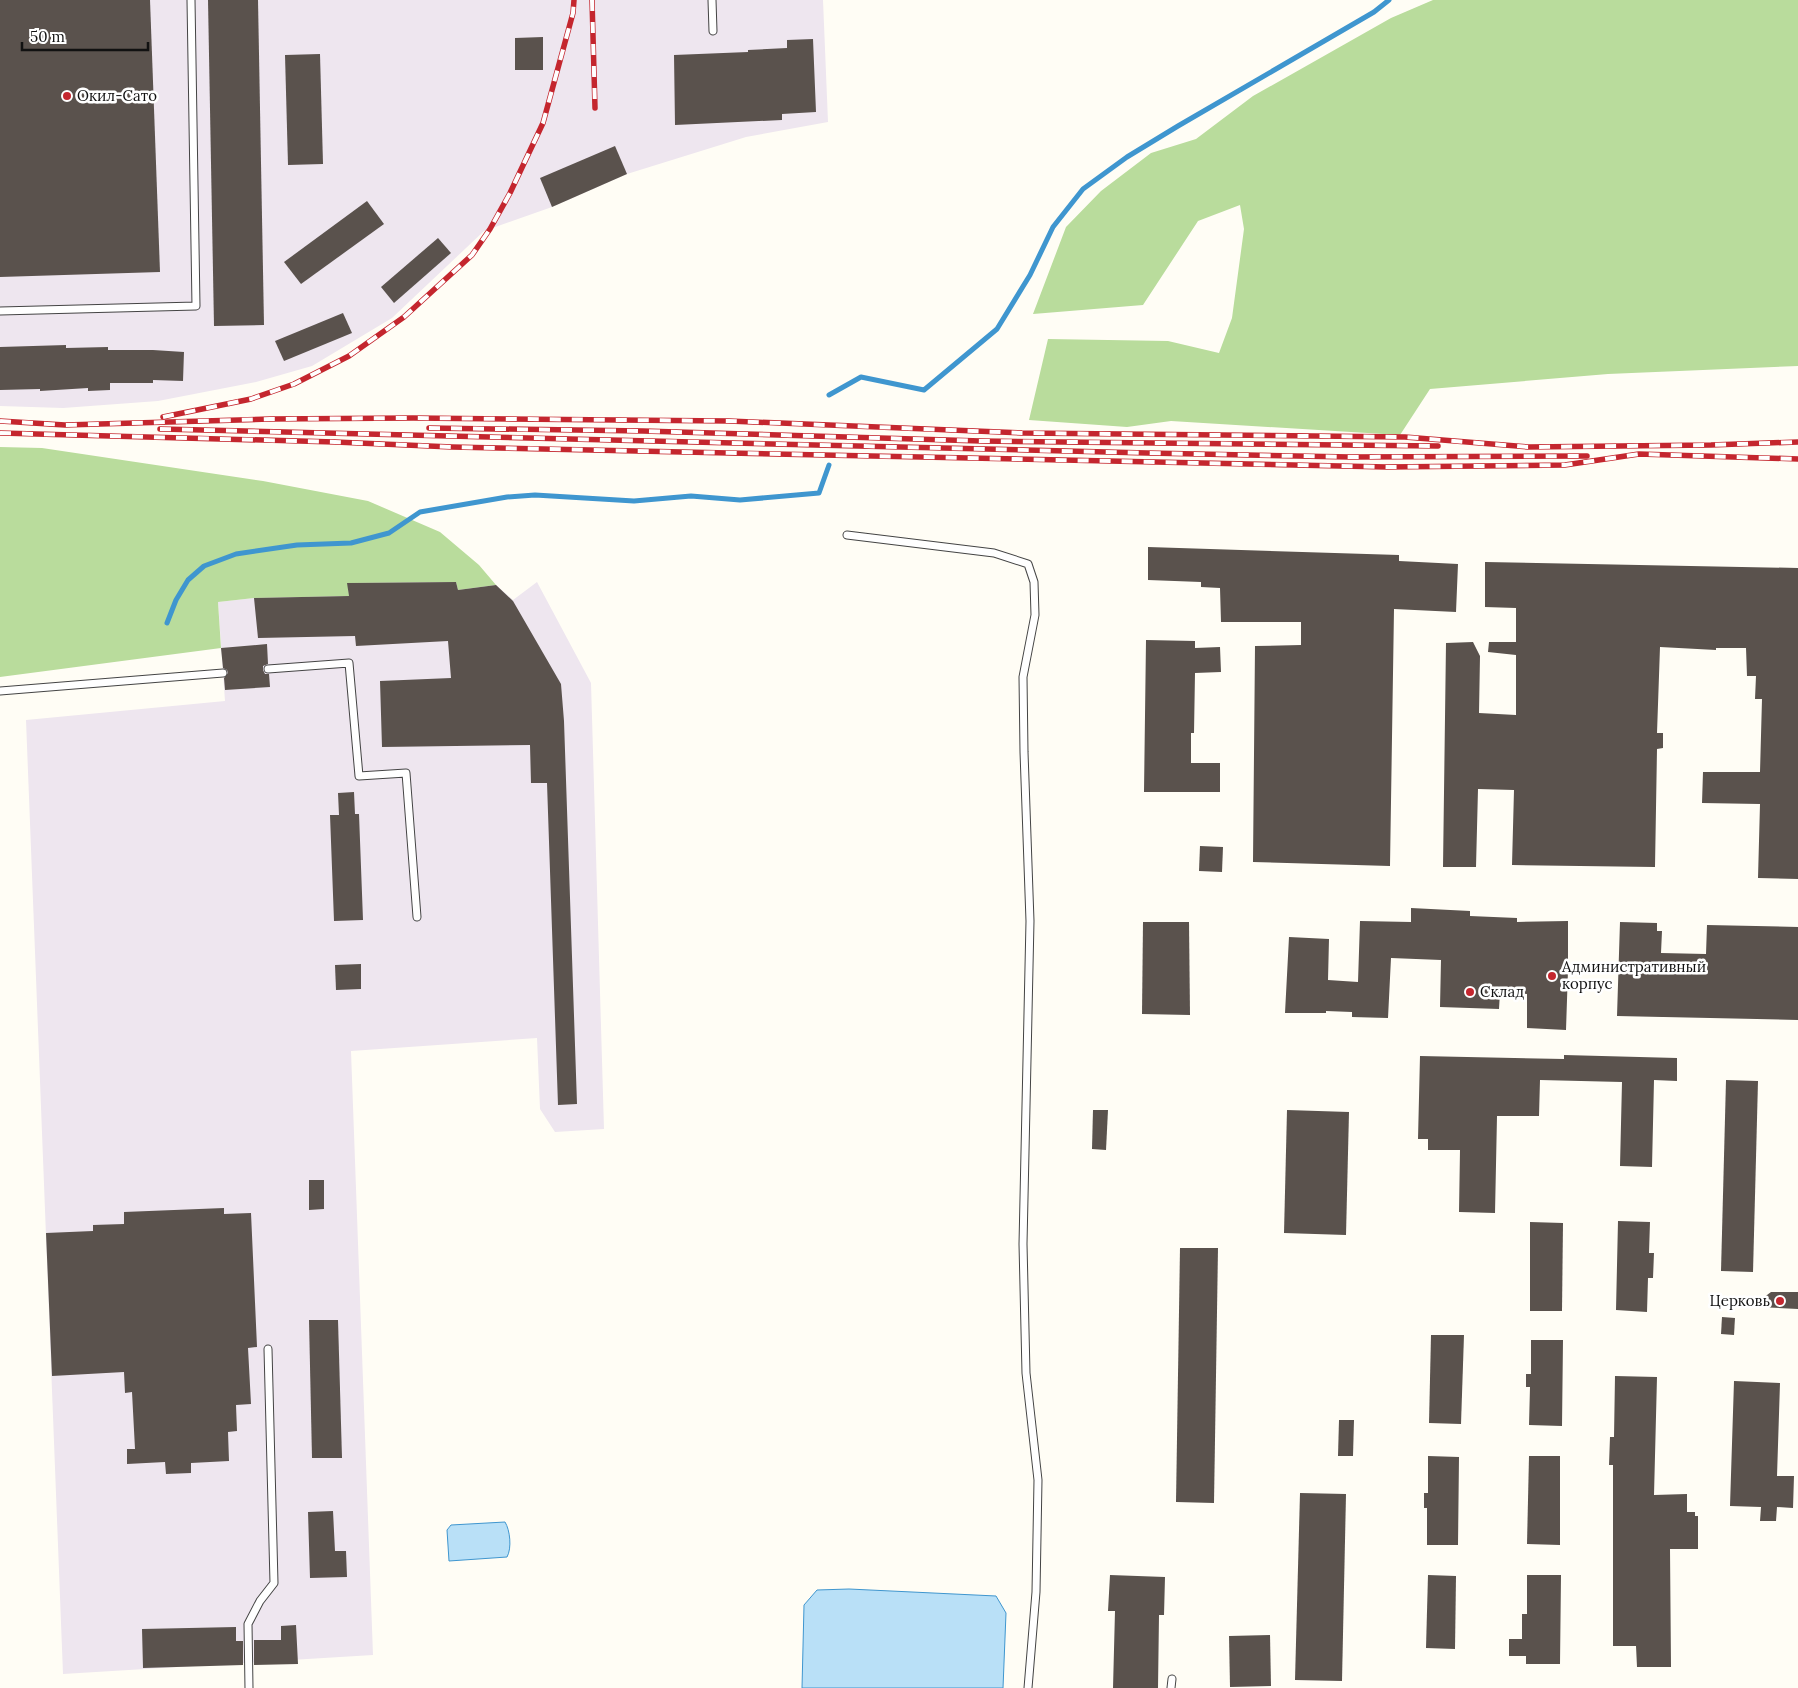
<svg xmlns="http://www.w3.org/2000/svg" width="1798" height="1688" font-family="Lora,serif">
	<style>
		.industrial { fill: #eee6ef }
		.forest { fill: #b9dc9c }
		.water { fill: #b9e0f7; stroke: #3f96cf }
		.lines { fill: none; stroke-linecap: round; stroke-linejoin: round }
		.stream { stroke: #3f96cf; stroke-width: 5 }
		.building { fill: #5a524d }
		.service-casing { stroke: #444; stroke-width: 9 }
		.service { stroke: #fff; stroke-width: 7 }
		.rail-casing { stroke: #c4262e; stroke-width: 5.5 }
		.rail { stroke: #fff; stroke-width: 4; stroke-dasharray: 11; stroke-linecap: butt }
		.poi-dot { fill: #c4262e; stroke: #fff; stroke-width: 2 }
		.labels { text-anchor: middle; stroke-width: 5; stroke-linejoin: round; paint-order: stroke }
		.poi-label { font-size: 15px; fill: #111; stroke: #fff; text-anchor: start }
	</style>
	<rect width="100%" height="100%" fill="#fffdf5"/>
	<!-- industrial -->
	<g class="industrial">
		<path d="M0 0H823L828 122 746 137 627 174 552 207 484 231 392 318 312 366 256 382 158 401 63 408 0 406Z"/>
		<path d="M456 582 458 590 496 585 513 600 537 582 591 683 604 1129 555 1132 540 1109 537 1038 351 1051 373 1655 63 1674 26 720 225 701 218 602 254 598 349 596 347 583Z"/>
	</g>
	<!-- forest -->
	<g class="forest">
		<path d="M1433 0H1798V366L1608 374 1430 389 1400 435 1171 421 1127 427 1029 420 1048 339 1168 341 1219 353 1232 318 1244 229 1240 205 1198 221 1143 305 1033 314 1066 227 1101 191 1151 153 1196 139 1253 96 1391 18Z"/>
		<path d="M0 447 42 448 263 481 368 501 440 532 479 565 496 585 458 590 456 582 348 583 349 596 254 598 218 602 221 648 0 677Z"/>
	</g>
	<!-- water -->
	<g class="water">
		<path d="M505 1522C510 1530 512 1548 507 1557L449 1561 447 1530 451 1525Z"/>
		<path d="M849 1589 996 1596 1006 1613 1003 1688H802L804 1605 817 1590Z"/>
	</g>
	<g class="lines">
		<!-- stream -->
		<g class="stream">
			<path d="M829 395 861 377 924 390 997 329 1030 275 1053 227 1083 189 1127 157 1178 126 1374 12 1389 0"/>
			<path d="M167 623 176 600 188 580 204 566 236 554 297 545 351 543 389 533 420 512 507 497 535 495 634 501 691 496 740 500 819 493 829 465"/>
		</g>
	</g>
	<!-- building -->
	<g class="building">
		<path d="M0 0H150L160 272 0 277Z"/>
		<path d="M208 0H258L264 325 214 326Z"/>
		<path d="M543 37V70H515V38Z"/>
		<path d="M813 39 816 112 782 114V120L675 125 674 55 748 52V50L787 48V40Z"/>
		<path d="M320 54 323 164 288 165 285 55Z"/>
		<path d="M615 146 627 174 552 207 540 178Z"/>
		<path d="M367 201 384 224 301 284 284 262Z"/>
		<path d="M438 238 451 253 394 303 381 287Z"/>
		<path d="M343 313 352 333 284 361 275 341Z"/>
		<path d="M66 345V348L108 347V350H153L184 352 183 381 153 380V383H110V390L88 391V388L40 391V389L0 390V347Z"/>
		<path d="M1148 547 1399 555V561L1458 564 1456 612 1394 609 1390 866 1253 862 1255 646 1301 645V622H1221L1220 588 1201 587V582L1148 580Z"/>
		<path d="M1485 562 1798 568V879L1758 878 1760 804 1702 803 1703 772H1760L1762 699H1755L1756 676H1747L1746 648H1716V650L1660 647 1657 733H1663V748L1657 749 1655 867 1512 865 1514 790 1478 789 1476 867H1443L1446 643 1473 642 1480 656 1479 713 1516 715V655L1488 652 1489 642H1516V608L1485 607Z"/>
		<path d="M456 582 458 590 496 585 513 601 561 684 564 721 577 1104 558 1105 547 783H531L530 745 382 747 380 681 451 678 448 641 356 646 355 636 258 638 254 598 349 596 347 583Z"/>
		<path d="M1146 640 1195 641V648L1220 647 1221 672 1195 673 1194 733H1191V763H1220V792H1144Z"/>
		<path d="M267 644 268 664 263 666V670L265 674H269L270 687 225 690 224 678 228 673 227 670 223 668 221 648Z"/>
		<path d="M354 792 355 814H359L363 920 334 921 330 815H339L338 793Z"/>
		<path d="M1200 846 1223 847 1222 872 1199 871Z"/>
		<path d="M1411 908 1470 911V916L1517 918V922L1568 921V970L1566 1030 1527 1028V994L1500 992 1499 1009 1440 1007 1441 960 1391 958 1388 1018 1352 1017V1012L1326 1011V1013H1285L1289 937 1329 939 1328 980 1358 982 1360 921 1411 922Z"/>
		<path d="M1143 922H1189L1190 1015 1142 1014Z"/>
		<path d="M1620 922 1657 923V931H1662L1661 953 1706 954 1707 925 1798 927V1020L1617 1016Z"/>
		<path d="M361 964V989L336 990 335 965Z"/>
		<path d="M1564 1055 1677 1058V1081L1654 1080 1652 1167 1620 1166 1622 1082 1540 1080 1539 1116H1497L1495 1213 1459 1212 1460 1150H1428V1139H1418L1420 1056 1564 1059Z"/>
		<path d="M1726 1080 1758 1081 1753 1272 1721 1271Z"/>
		<path d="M1093 1110H1108L1106 1150 1092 1149Z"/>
		<path d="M1287 1110 1349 1112 1346 1235 1284 1233Z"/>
		<path d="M309 1180H324V1209L309 1210Z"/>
		<path d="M224 1208V1214L251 1213 257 1347 248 1348 251 1404 236 1405 237 1431 228 1432 229 1461 191 1463V1473L166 1474 165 1462 127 1464V1449H135L132 1392 125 1393 124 1372 52 1376 46 1233 93 1231V1225L124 1224V1212Z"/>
		<path d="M1618 1221 1650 1222 1649 1253H1654L1653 1278H1648L1647 1312 1616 1310Z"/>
		<path d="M1530 1222 1563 1223 1562 1311H1530Z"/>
		<path d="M1180 1248H1218L1214 1503 1176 1502Z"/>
		<path d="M1771 1292H1798V1309L1757 1307 1764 1300 1763 1298Z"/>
		<path d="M1722 1317 1735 1318 1734 1335 1721 1334Z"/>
		<path d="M309 1320H338L342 1458H312Z"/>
		<path d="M1431 1335H1464L1461 1424 1429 1423Z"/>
		<path d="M1531 1340H1563L1562 1426 1529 1425 1530 1387H1526V1374H1531Z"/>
		<path d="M1615 1376 1657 1377 1654 1495 1687 1494V1512H1695V1516H1698V1549H1670L1671 1667H1637L1636 1646H1613V1465H1609L1610 1437H1614Z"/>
		<path d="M1734 1381 1780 1383 1777 1476H1794L1793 1508 1777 1507 1776 1521H1760L1761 1507 1730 1506Z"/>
		<path d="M1339 1420H1354L1353 1456H1338Z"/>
		<path d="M1428 1456 1459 1457 1458 1545H1427V1508H1424V1493H1428Z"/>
		<path d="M1529 1456H1560V1545L1527 1544Z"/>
		<path d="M1300 1493 1346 1494 1342 1681 1295 1680Z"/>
		<path d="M333 1511 335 1551H346L347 1577 310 1578 308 1512Z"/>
		<path d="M1110 1575 1165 1577 1164 1615H1159L1158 1688H1113L1115 1611H1108Z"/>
		<path d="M1428 1575 1456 1576 1455 1649 1426 1648Z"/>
		<path d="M1527 1575H1561L1560 1664H1526V1656H1509V1639H1522V1614H1527Z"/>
		<path d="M296 1625 298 1664 254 1665V1640H281V1626Z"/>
		<path d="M236 1627V1641H243V1665L143 1668 142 1629Z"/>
		<path d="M1270 1635 1271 1686 1230 1687 1229 1636Z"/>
	</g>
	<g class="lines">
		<defs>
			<g id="service">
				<path d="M712 0 713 31"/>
				<path d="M0 311 196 306 191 0"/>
				<path d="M847 535 994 553 1028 564 1034 582 1035 615 1023 677 1024 752 1030 921 1023 1244 1026 1373 1038 1480 1036 1592 1028 1688"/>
				<path d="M268 669 349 663 359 776 406 773 417 917"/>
				<path d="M0 691 223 673"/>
				<path d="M249 1688 248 1624 260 1601 274 1583 268 1349"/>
				<path d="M1171 1688 1172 1679"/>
			</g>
		</defs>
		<!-- service casing -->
		<use href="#service" class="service-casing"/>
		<!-- service -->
		<use href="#service" class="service"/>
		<defs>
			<g id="rail">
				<path d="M592 0 595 108"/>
				<path d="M163 417 251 399 294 384 349 356 404 317 472 255 490 229 510 193 543 123 573 13 574 0"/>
				<path d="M0 421 65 425 270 419 413 418 729 421 1022 433 1405 437 1528 447 1711 445 1798 442"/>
				<path d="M429 428 643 431 981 441 1438 446"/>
				<path d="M160 429 1147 453 1350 457 1587 456"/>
				<path d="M0 433 335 442 452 447 1387 467 1565 465 1639 454 1798 459"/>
			</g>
		</defs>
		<!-- rail casing -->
		<use href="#rail" class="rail-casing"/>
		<!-- rail -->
		<use href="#rail" class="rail"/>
	</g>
	<!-- markers -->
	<g class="poi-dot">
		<circle cx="67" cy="96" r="5"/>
		<circle cx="1552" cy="976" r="5"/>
		<circle cx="1470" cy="992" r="5"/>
		<circle cx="1780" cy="1301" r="5"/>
	</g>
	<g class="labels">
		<!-- poi labels -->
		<g class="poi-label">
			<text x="77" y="101">Окил-Сато</text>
			<text x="1562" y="972">Административный<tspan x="1562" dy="17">корпус</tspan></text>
			<text x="1480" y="997">Склад</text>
			<text x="1770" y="1306" text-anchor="end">Церковь</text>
		</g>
	</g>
	<!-- scale -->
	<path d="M22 42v8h126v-8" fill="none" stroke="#111111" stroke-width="2.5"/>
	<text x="30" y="42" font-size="15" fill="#111111" stroke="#ffffff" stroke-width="4" paint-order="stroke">50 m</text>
</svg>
